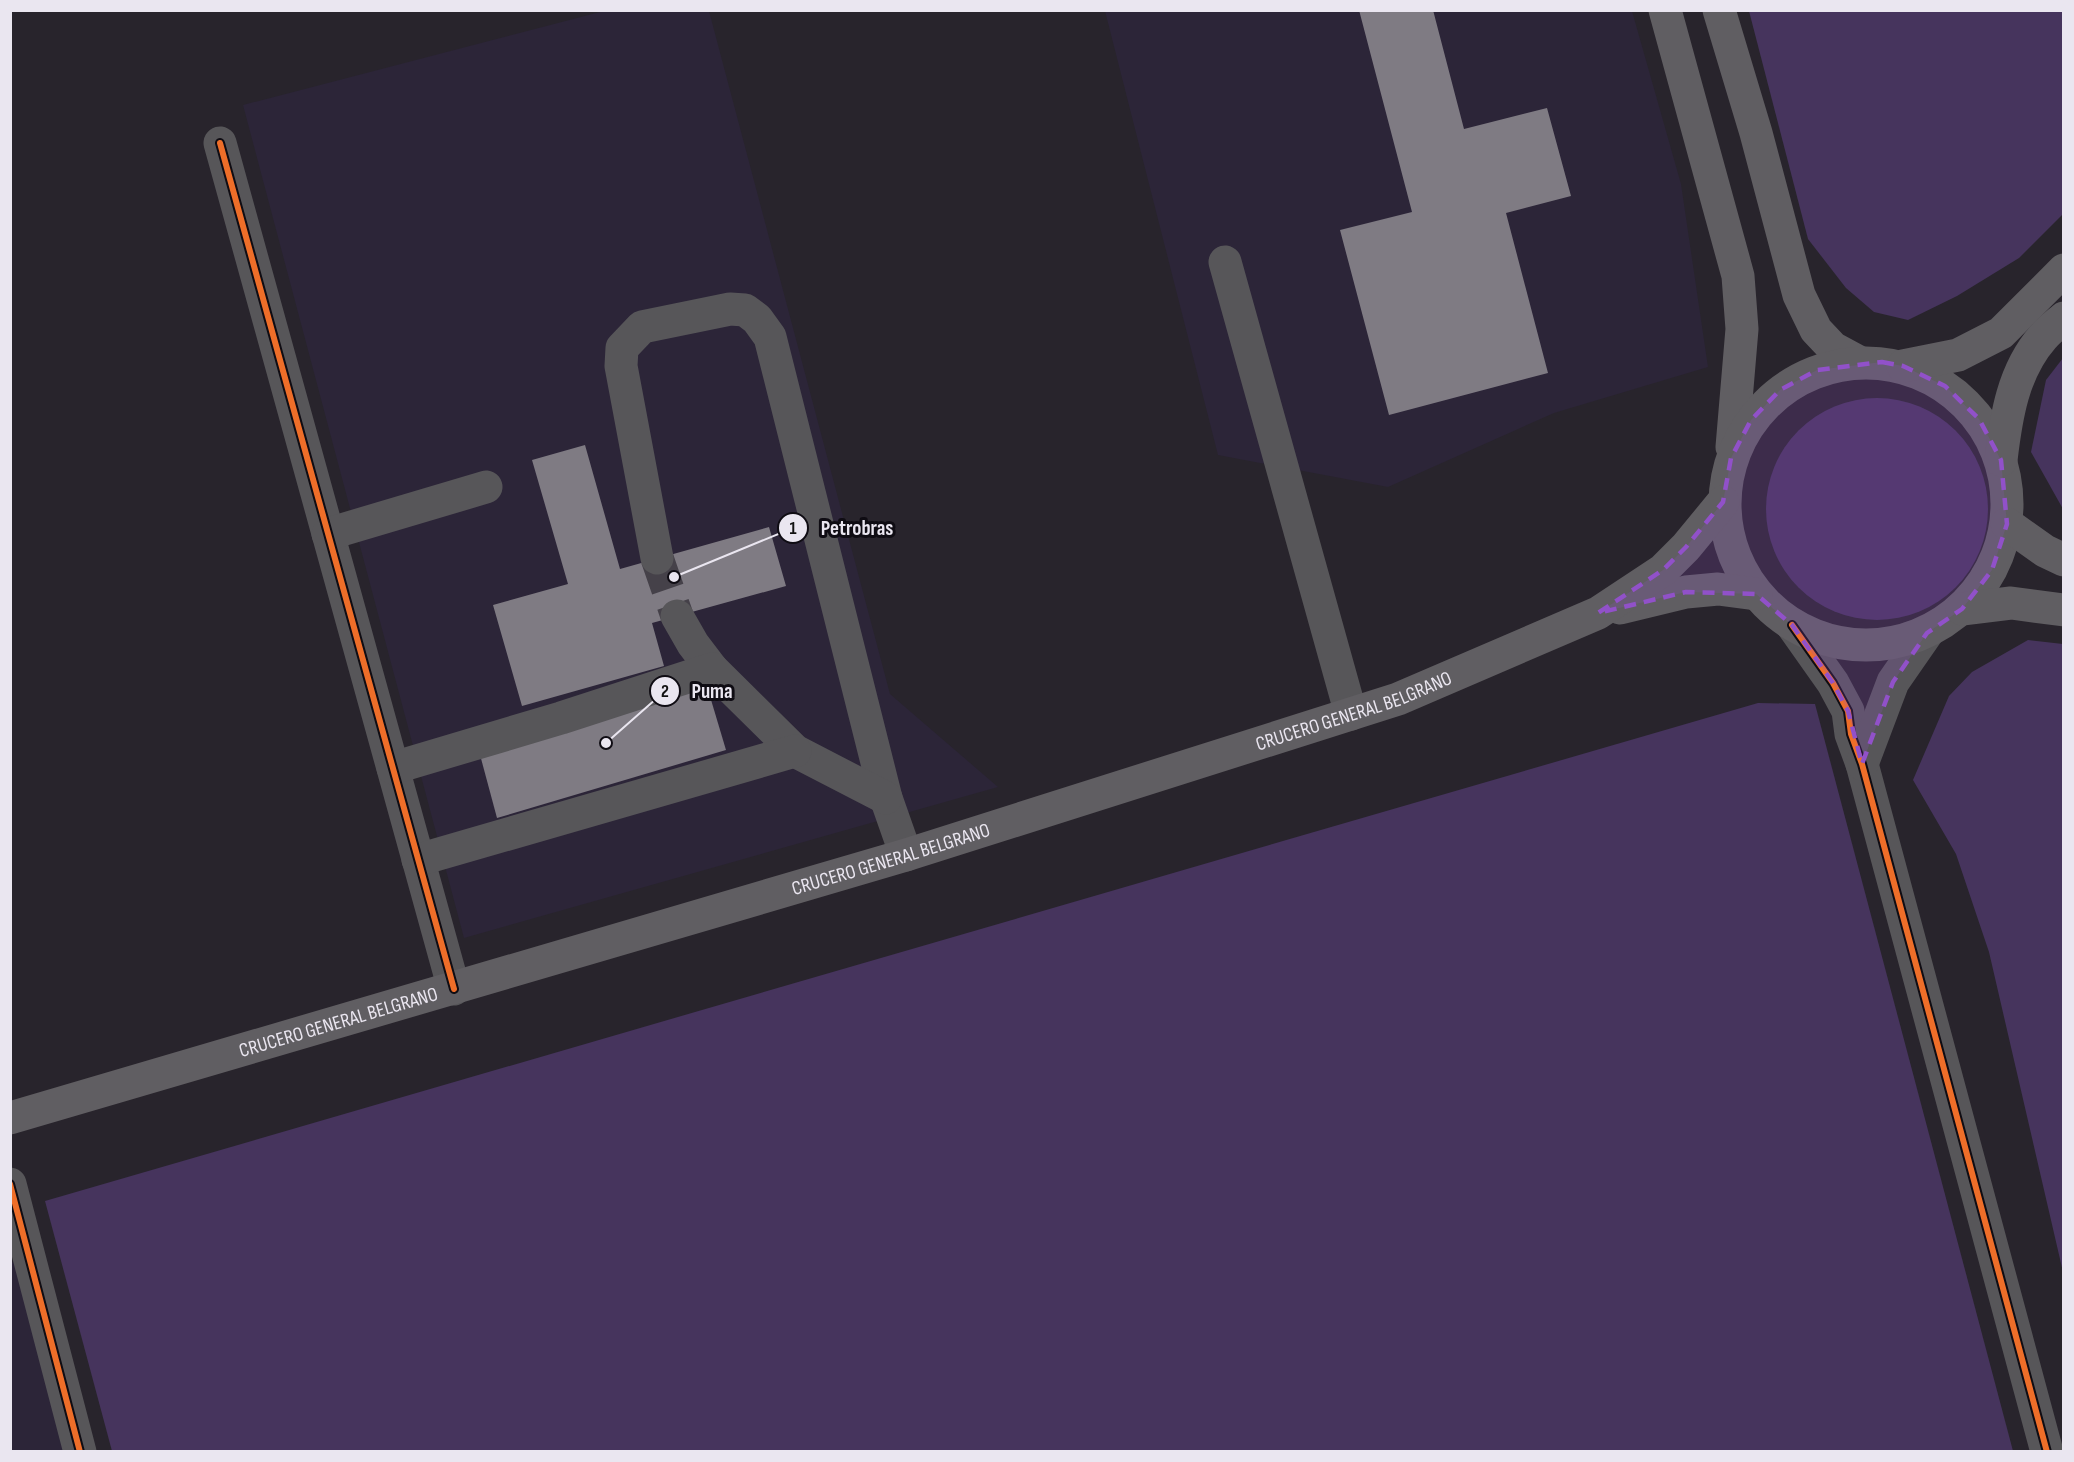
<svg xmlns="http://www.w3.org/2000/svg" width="2074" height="1462" font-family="'Sofia Sans Condensed',sans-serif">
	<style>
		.built { fill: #2c2538 }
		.green { fill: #46345d }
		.building { fill: #7f7b83 }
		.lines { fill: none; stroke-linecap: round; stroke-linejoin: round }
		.minor-tunnel { stroke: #454149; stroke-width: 33; stroke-dasharray: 33 16; stroke-linecap: butt }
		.minor { stroke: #575659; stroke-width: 33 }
		.major { stroke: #605e62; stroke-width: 33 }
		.cycleway-casing { stroke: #0f0c13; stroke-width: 10 }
		.cycleway { stroke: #ee6e29; stroke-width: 6 }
		.marked { fill: #9151c9; fill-opacity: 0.2; stroke: #9151c9; stroke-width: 4.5; stroke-dasharray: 12 8; stroke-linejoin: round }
		.labels { text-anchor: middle; stroke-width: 6; stroke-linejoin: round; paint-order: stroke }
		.street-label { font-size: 20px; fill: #eae6f0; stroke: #0f0c13 }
		.leader { fill: none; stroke: #eae6f0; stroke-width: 2 }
		.callout-dot { fill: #eae6f0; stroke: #0f0c13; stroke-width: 2 }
		.mark-label { font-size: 18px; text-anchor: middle; font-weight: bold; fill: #111 }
		.callout-label { font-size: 21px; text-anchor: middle; font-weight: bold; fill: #eae6f0; stroke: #0f0c13; stroke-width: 6; stroke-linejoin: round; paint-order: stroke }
	</style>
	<rect width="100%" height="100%" fill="#28242c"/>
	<!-- built -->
	<g class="built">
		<path d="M604 11H709L890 694 998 787 464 938 243 105Z"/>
		<path d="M1105 11H1632L1681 184 1708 367 1554 413 1388 487 1218 455Z"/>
		<path d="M18 1261 66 1451 11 1452 10 1263Z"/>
	</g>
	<!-- green -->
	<g class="green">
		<path d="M1749 11H2063V214L2019 258 1957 296 1908 320 1874 312 1846 288 1808 239Z"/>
		<path d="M2063 358V509L2031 452 2046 380Z"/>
		<circle cx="1877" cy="509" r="111"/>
		<path d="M2028 640 2063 644V1272L1989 952 1956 854 1913 780 1949 696 1972 672Z"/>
		<path d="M1758 703 1815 704 2013 1451H112L45 1201Z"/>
	</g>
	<!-- building -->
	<g class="building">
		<path d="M1359 10H1433L1464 129 1547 108 1571 196 1506 213 1548 373 1389 415 1340 230 1412 212Z"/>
		<path d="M585 445 620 569 769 527 786 586 652 623 664 666 522 706 493 605 568 584 532 460Z"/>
		<path d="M706 683 726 750 497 818 479 751Z"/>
	</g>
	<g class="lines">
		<!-- minor-tunnel -->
		<path class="minor-tunnel" d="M657 558 677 616"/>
		<!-- minor -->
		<g class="minor">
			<path d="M220 143 454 989"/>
			<path d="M1225 262 1351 714"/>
			<path d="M328 534 486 487"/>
			<path d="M657 558 621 366 622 348 642 327 730 309 745 310 757 319 770 337 886 798 906 855"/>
			<path d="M677 616 693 644 712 669"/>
			<path d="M1792 625 1833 683 1848 711 1851 734 1862 764 2047 1452"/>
			<path d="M1862 764 1893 682 1927 633"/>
			<path d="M393 768 561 718 712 669 795 751 886 798"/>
			<path d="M418 860 795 751"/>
			<path d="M10 1184 80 1452"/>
		</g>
		<!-- major -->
		<g class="major">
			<path d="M1665 10 1738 276 1742 329 1732 447"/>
			<path d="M1719 10 1756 133 1799 295 1816 330 1833 348 1859 362"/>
			<circle cx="1866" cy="504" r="141"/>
			<path d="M1903 366 1958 355 2001 333 2064 270"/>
			<path d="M2001 460C2006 417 2013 371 2043 337 2049 330 2057 324 2064 318"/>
			<path d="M2007 524 2045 551 2064 560"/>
			<path d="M1620 608 1686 592 1718 589 1756 594"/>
			<path d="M1962 609 2011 603 2064 610"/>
			<path id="s1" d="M10 1118 906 855 1398 699 1598 613 1663 570 1686 547 1723 502"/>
		</g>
		<defs>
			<g id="cycleway">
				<path d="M220 143 454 989"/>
				<path d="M1792 625 1833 683 1848 711 1851 734 1862 764 2047 1452"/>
				<path d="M10 1184 80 1452"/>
			</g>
		</defs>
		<!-- cycleway casing -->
		<use href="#cycleway" class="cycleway-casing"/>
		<!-- cycleway -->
		<use href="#cycleway" class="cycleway"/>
	</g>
	<!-- marked area -->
	<path class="marked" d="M1882 362 1903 366 1945 386 1979 419 2001 460 2007 524 1992 570 1962 609 1927 633 1893 682 1862 764 1848 711 1833 683 1792 625 1756 594 1686 592 1598 613 1663 570 1686 547 1723 502 1731 458 1751 420 1780 390 1817 370Z"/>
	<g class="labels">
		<!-- street labels -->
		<g class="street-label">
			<text dy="7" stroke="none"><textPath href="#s1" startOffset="1404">CRUCERO GENERAL BELGRANO</textPath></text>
			<text dy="7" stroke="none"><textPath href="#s1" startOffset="918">CRUCERO GENERAL BELGRANO</textPath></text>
			<text dy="7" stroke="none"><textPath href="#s1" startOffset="342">CRUCERO GENERAL BELGRANO</textPath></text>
		</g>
	</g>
	<!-- callouts -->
	<path class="leader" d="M674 577L793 528M606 743L665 691"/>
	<g class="callout-dot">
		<circle cx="674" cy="577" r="6"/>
		<circle cx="606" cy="743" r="6"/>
		<circle cx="793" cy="528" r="15"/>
		<circle cx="665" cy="691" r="15"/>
	</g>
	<g class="mark-label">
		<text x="793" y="534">1</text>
		<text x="665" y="697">2</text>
	</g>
	<g class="callout-label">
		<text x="857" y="535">Petrobras</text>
		<text x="712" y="698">Puma</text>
	</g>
	<!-- border -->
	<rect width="2074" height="1462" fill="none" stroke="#eae6f0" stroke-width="24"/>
</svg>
